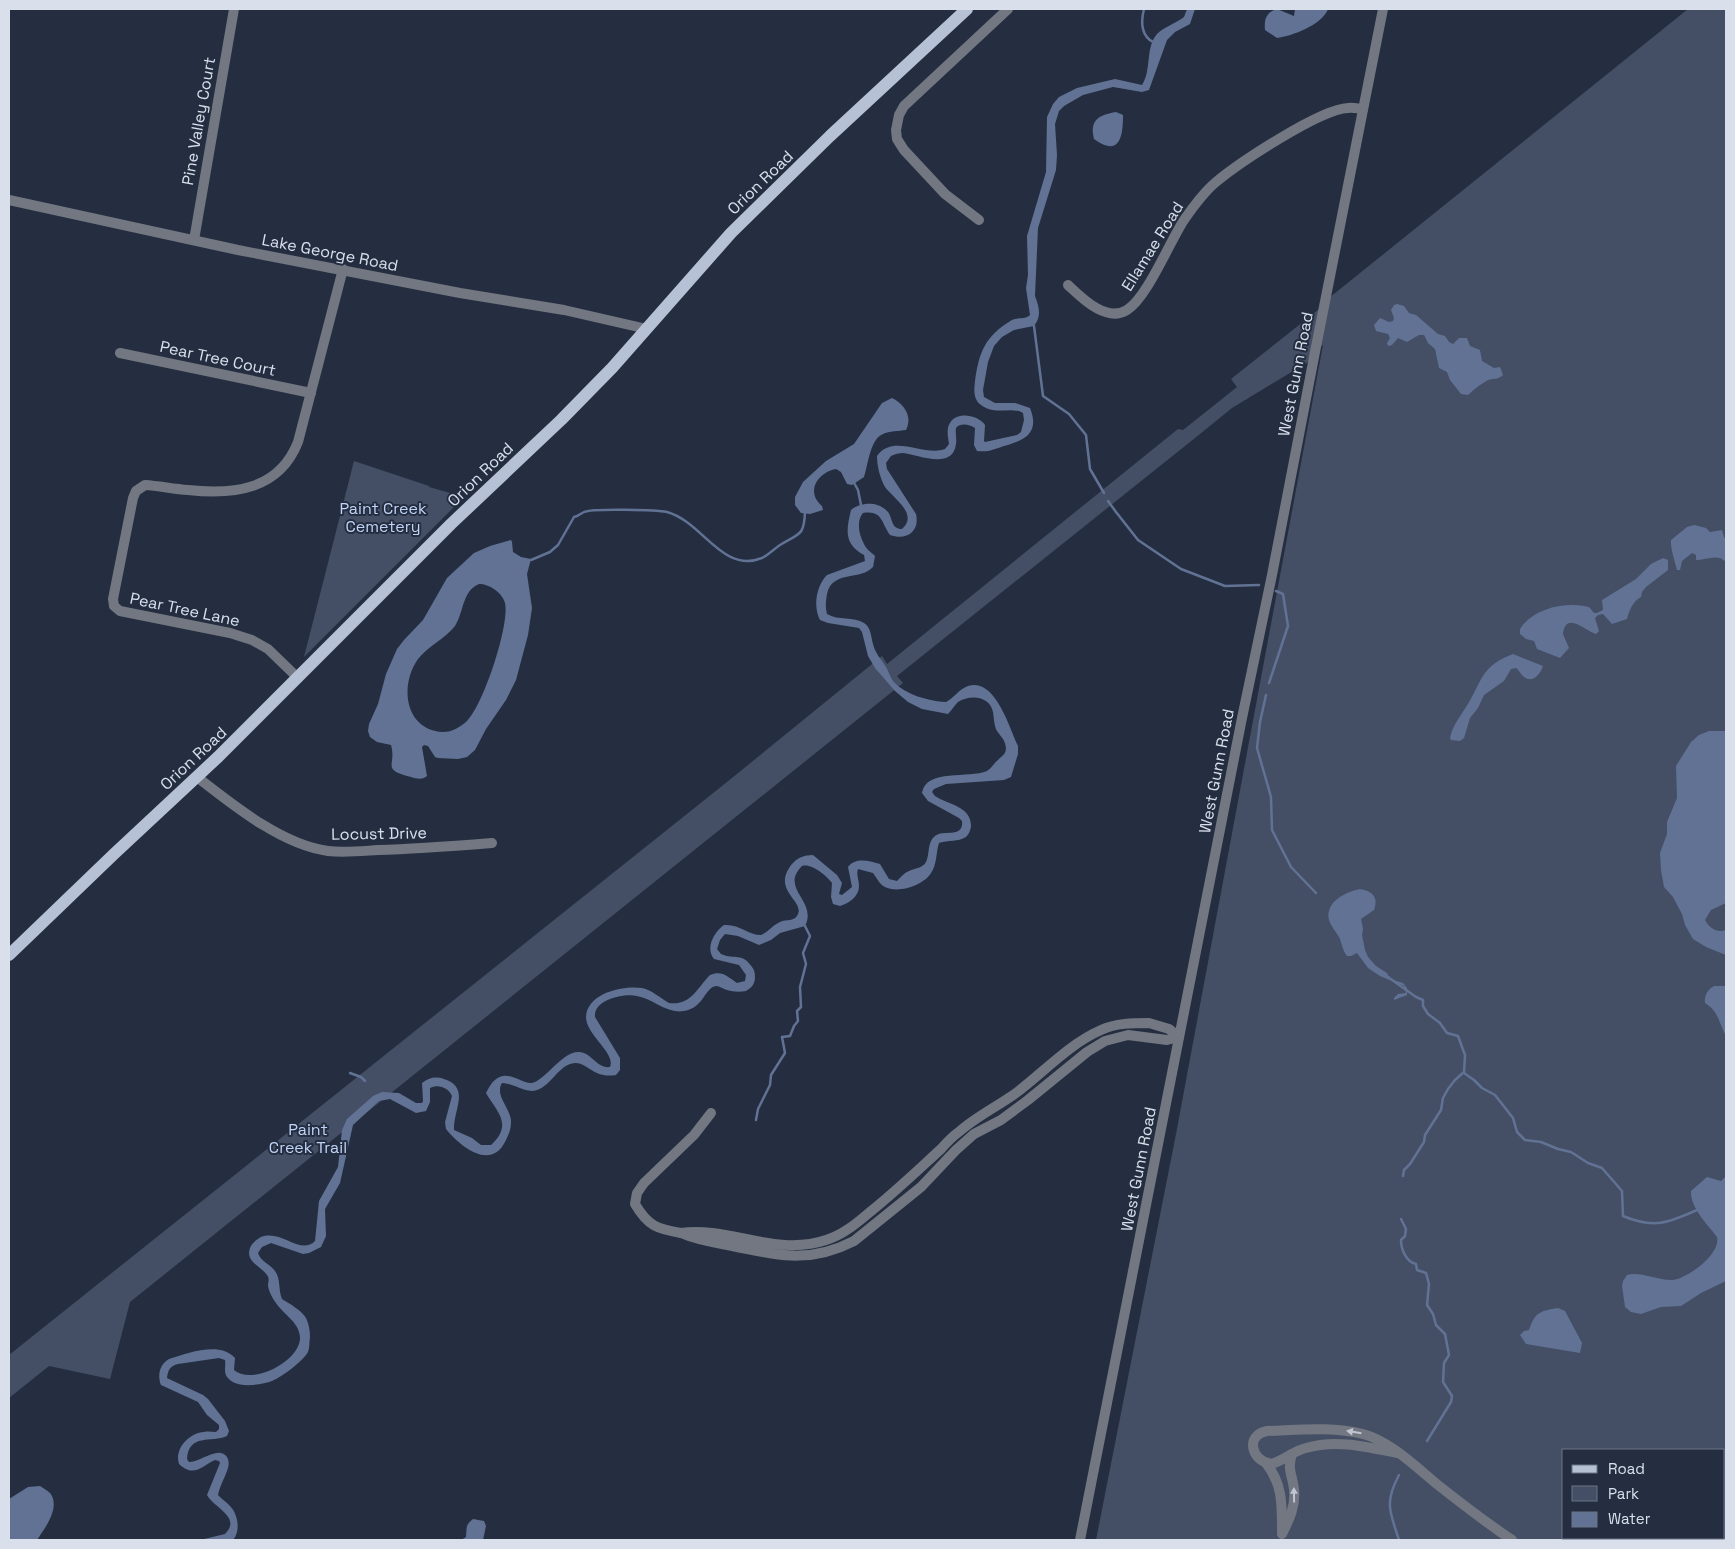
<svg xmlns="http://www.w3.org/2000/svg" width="1735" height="1549" font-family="'Space Grotesk',sans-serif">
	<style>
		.green { fill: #444f65; fill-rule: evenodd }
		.water { fill: #617294; fill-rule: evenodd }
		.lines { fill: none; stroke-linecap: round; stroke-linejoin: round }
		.stream { stroke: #617294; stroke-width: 2.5 }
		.minor { stroke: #727781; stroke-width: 10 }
		.major { stroke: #b6c1d5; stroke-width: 12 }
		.oneway { fill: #bfc6d1 }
		.labels { text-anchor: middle; stroke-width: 4; stroke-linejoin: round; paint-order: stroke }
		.street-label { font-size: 16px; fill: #d9e0ec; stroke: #242e40 }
		.park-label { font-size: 16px; fill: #c1d3f6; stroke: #242e40 }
	</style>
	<rect width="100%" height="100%" fill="#242e40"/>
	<!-- green -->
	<g class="green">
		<path d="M1688 9H1726V1540H1096L1176 1134 1323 345 1314 352 1313 359 1232 408 1200 434 897 676 903 683 130 1302 110 1379 49 1366 9 1398V1355L727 782 882 656 887 664 1178 429 1183 430 1237 387 1231 379 1323 306 1324 302ZM1564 1450H1724V1538H1564Z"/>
		<path d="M354 461 429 486V487L464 497 304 657Z"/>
	</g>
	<!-- water -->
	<g class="water">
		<path d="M1187 9H1195L1190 24 1175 32 1167 40 1149 90 1142 92 1113 87 1083 95 1064 106 1059 111 1055 124 1057 155 1056 170 1038 228 1035 296C1039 307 1042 316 1034 326L1014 330 1002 337 994 346 988 362 983 390 984 397 995 403H1015L1030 408C1040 433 1025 440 1004 446 992 450 990 452 977 451L974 445 975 428C969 424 960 423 956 428 955 433 957 439 956 444 953 471 916 454 903 453 899 453 895 454 891 456L886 463 887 469 916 514C920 531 907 541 890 535 881 523 883 510 863 513 856 521 859 535 864 544 866 549 871 552 875 556L873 567C860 581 832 570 827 594 826 600 825 607 827 614 838 621 854 616 864 623 871 627 871 637 873 644 875 653 881 659 886 667 889 672 890 677 893 681 905 695 929 701 946 702 954 698 959 689 968 686 995 677 1009 727 1018 746V754L1011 777 1004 780 946 784 934 789 932 792 935 796C948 805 972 806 971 827 970 831 969 834 966 837 958 842 948 840 939 843 936 852 937 865 931 873 924 885 898 894 885 887 879 884 877 878 873 873L858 869C856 875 859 879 859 886 859 897 849 903 840 906L833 904 831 897 832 883C826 875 811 863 802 866 779 889 818 901 805 926L780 933 771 940 759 945 738 936 725 934 720 940 717 949 721 954C735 960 742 952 752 967 755 971 755 974 755 979 754 985 751 988 746 991 740 992 733 992 727 990 723 989 720 986 716 986 705 987 704 1008 684 1011 666 1014 654 999 637 996 624 993 593 1000 595 1017L620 1058V1070L616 1075C594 1079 587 1062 575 1063 559 1064 551 1086 537 1090 525 1094 514 1083 502 1083 494 1096 512 1109 511 1123 511 1130 508 1136 505 1142 490 1171 460 1146 446 1129L445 1122 452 1096C448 1087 438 1084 430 1088V1102L426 1111 416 1113 390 1099 379 1101 353 1125 340 1183 325 1209 326 1236 321 1247 309 1253 303 1254 271 1243 262 1247 258 1253C261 1262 270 1264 275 1271 281 1279 278 1290 282 1299 290 1304 301 1310 306 1318 309 1324 310 1331 310 1337 309 1342 310 1347 308 1352 303 1361 282 1377 272 1381 261 1385 236 1389 228 1378 223 1373 226 1366 225 1360L219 1358 178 1364C170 1366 168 1370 167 1378L169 1379 203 1395 208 1399 225 1421 229 1431 227 1436C211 1443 189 1433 187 1459L189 1462C200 1463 218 1445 227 1457 229 1460 229 1465 228 1468 225 1478 220 1485 218 1495 221 1499 227 1502 230 1506 238 1514 241 1531 233 1540H200L225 1534C242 1517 214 1508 207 1495L220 1463 219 1461 215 1460C202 1466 194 1478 179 1464 174 1449 189 1433 204 1432 208 1431 212 1432 216 1432L219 1429V1425L207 1415 198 1402 161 1385C157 1375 160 1364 169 1359 188 1353 220 1341 235 1358L234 1370C252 1386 301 1361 300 1337 299 1322 284 1315 276 1303 273 1299 269 1292 268 1286 268 1281 270 1279 267 1275 261 1266 245 1262 250 1248 252 1243 257 1239 261 1237 282 1229 300 1256 315 1241L319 1201 338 1167 342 1130 347 1119 373 1096 382 1092 399 1093 416 1103H422L423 1101 422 1083C428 1078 436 1076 444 1079 471 1088 453 1110 454 1130L472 1138 481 1145H491C514 1124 496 1111 486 1093 488 1089 491 1083 495 1080 509 1067 524 1088 535 1082 548 1076 564 1051 579 1052 591 1052 597 1069 610 1067 616 1053 586 1035 586 1017 587 993 623 985 642 988 652 990 660 998 669 1003 691 1006 697 988 710 975 722 970 728 977 737 983L745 981 746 975 739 965 714 959C705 948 714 932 724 925 740 924 748 935 761 935 768 932 773 925 780 922 786 919 795 922 798 914 804 900 771 890 792 864 797 858 804 855 813 855L837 875 842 883 839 894 842 895 852 887 848 867C856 857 868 861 880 864L889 879 897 881C901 877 904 873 909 871 915 868 923 868 926 862 930 854 927 842 935 836 943 829 964 839 962 821L959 818 928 801 922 793C926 768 969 779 987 771 991 769 994 763 998 760 1002 756 1006 754 1006 748 1005 739 1001 737 997 731 994 726 994 718 993 712 990 696 970 694 958 702 954 706 952 710 948 714L922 709 908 702 895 691 875 668 868 656 862 632 859 628 828 623 820 620C813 607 816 586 827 575L865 561 864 555C844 544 846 531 851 510 861 502 878 501 888 512 893 519 891 529 902 529 919 514 893 498 885 487 880 478 877 466 877 456 893 433 924 457 945 449L949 444C948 437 946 429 950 423 957 411 978 415 985 425L984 441 985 442 1017 435 1021 432 1024 420 1023 413C1011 406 995 416 981 405 973 399 974 390 975 381 979 352 985 336 1012 320 1018 317 1025 320 1030 315L1026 288 1028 275 1027 236 1046 172 1047 117 1053 104 1059 97 1077 88 1115 79 1142 85C1152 70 1145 48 1157 34 1164 27 1176 23 1184 17Z"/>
		<path d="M1277 9 1294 16 1295 9H1328C1322 25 1292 36 1277 38L1265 30C1264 20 1266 12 1277 9Z"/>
		<path d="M1116 112 1123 115C1123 138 1119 157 1094 139 1089 120 1099 115 1116 112Z"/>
		<path d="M1397 304 1404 306 1409 313 1416 315 1438 334 1445 336 1449 342 1453 344 1459 338H1467L1470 346 1480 350 1482 361 1494 368 1500 367 1503 375C1498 380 1494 378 1488 380 1481 384 1474 389 1468 395L1461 394 1450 380 1447 372 1439 368 1435 349 1428 343 1424 335H1419L1407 342 1398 338 1392 345 1388 346 1387 343 1390 338 1388 334 1376 331 1374 325 1380 318 1389 322 1393 321 1394 318 1391 310 1394 305Z"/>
		<path d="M892 398C904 404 913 416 906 430 899 431 889 431 883 434 870 439 868 465 864 477L852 485 847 484 841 472 836 469C818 472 805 492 822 506L823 510 810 514 801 513 795 505V497L803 482 826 461 854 444 882 403Z"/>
		<path d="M1694 525 1706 528 1710 532 1722 530 1724 537 1726 539V562C1718 553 1706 560 1696 560V555L1692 553 1682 561 1680 570H1677C1675 562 1670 547 1671 540L1687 527Z"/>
		<path d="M511 540 512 542 513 552 521 557 531 559 527 574 532 608 528 635 516 680 506 700 486 729 475 750 467 757 458 759 438 758 435 757 428 746 424 745 422 747 427 776C422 780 417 779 411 777 380 769 397 766 391 745L377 742 370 737 368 731 369 724 378 704 386 674 397 649 404 640 423 620 447 578 474 553 490 546ZM479 584C489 584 502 592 505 603 510 625 483 706 467 721 460 727 453 732 443 732 405 730 399 686 418 659 428 646 445 639 455 626 464 612 462 591 479 584Z"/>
		<path d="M1663 558 1668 560V570L1646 587 1642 592 1641 597C1633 601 1629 611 1627 619L1612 624 1603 614 1598 615 1595 618 1599 631 1596 634C1586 632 1566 610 1563 634L1569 648 1560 658 1537 649 1534 641 1526 639 1520 634V629C1533 608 1566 601 1589 607L1594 613H1597L1603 610 1602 600 1636 579 1651 564Z"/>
		<path d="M1513 654 1543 666C1541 673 1533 684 1524 677 1521 675 1519 670 1516 668L1511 669 1504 681 1484 695 1478 708 1470 718 1464 738 1460 741 1451 740 1450 738C1452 726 1462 714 1468 704 1483 678 1482 666 1513 654Z"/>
		<path d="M1709 731H1726V903L1711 910 1705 920C1710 929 1717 933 1726 930V955L1706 947 1693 939 1685 925 1682 914 1673 897 1664 887 1661 870 1660 853 1667 834V822L1677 798 1676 766 1691 742 1699 735Z"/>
		<path d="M1360 889C1372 891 1379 897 1374 910L1361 919 1363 929 1362 935 1365 950 1368 957 1376 966 1387 973 1390 979 1403 983 1407 988V995L1394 1000V998L1398 994 1406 993 1404 986 1380 976 1368 968 1357 953 1351 956H1347C1342 950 1342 943 1339 937 1336 932 1331 926 1329 920 1325 902 1345 892 1360 889Z"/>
		<path d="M1714 986H1726V1036C1718 1021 1719 1012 1705 1003 1704 996 1708 989 1714 986Z"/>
		<path d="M1726 1176V1281L1701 1293 1681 1306 1661 1307 1641 1314 1631 1312 1625 1307 1622 1286 1623 1281 1627 1275C1641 1271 1658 1281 1673 1280 1688 1278 1721 1254 1717 1237 1708 1225 1690 1208 1691 1191L1707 1177 1721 1181Z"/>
		<path d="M1558 1308 1565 1311 1582 1343 1580 1353 1526 1344 1520 1335 1524 1331 1529 1330C1535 1312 1540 1311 1558 1308Z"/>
		<path d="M40 1486C43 1488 47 1490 50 1493 61 1507 45 1528 37 1540H9V1499L28 1487Z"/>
		<path d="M473 1519 484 1521 486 1526 483 1540H461L466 1537C467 1528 465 1525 473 1519Z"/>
	</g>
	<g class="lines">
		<!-- stream -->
		<g class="stream">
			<path d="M1144 9C1141 21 1140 35 1153 42"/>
			<path d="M1034 326 1043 396 1069 414 1086 435 1090 469 1104 493"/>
			<path d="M853 481 858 490 861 505"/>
			<path d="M1108 501 1116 512 1138 540 1181 569 1225 586 1259 585"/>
			<path d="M531 560 550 552 558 545 574 517C579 516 580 514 584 512 592 508 657 510 667 512 703 522 722 574 762 558 768 555 774 549 780 545 800 533 804 536 805 512"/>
			<path d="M1269 683 1288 626 1283 594 1276 591"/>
			<path d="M1266 695 1260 722 1257 748 1271 797 1272 830 1291 867 1316 893"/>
			<path d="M1388 977 1416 997 1423 1000V1006L1428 1014 1440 1023 1447 1033 1458 1036 1465 1055 1464 1072 1455 1080 1448 1089 1443 1098 1441 1110 1425 1135 1424 1142 1410 1164 1404 1170 1403 1176"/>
			<path d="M350 1073 361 1077 365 1081"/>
			<path d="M1464 1073 1474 1080 1482 1088 1495 1095 1513 1118 1517 1132 1525 1140 1541 1142 1558 1149 1571 1152 1588 1163 1602 1168 1622 1191 1623 1216C1654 1229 1668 1223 1697 1210"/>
			<path d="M756 1120 758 1109 770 1085 771 1075 785 1053 782 1037 790 1036 794 1026 798 1021 797 1011 801 1007 800 987 806 964 803 953 810 936 805 926"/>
			<path d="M1401 1219 1406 1229 1405 1236 1401 1240C1401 1249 1406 1262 1416 1264L1417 1270 1426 1273 1429 1284 1427 1305 1433 1314 1436 1325 1445 1334 1449 1355 1444 1363 1443 1382 1452 1396 1451 1402 1427 1441"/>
			<path d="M1399 1540C1390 1512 1384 1503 1399 1475"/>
		</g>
		<!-- minor -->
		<g class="minor">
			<path d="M9 200 238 250 460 293 564 310 647 329"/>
			<path d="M979 220 945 194 904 150 897 139 896 130 899 115 904 106 1008 9"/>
			<path d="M194 240 234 9"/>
			<path d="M1068 285C1082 298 1106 323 1127 310 1147 298 1170 241 1184 220 1193 207 1204 192 1216 182 1239 163 1320 109 1348 108 1353 107 1359 109 1363 109"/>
			<path d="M120 353 311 393"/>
			<path d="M298 678 268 649 252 640 230 633 120 611 114 606 113 599 133 498 136 491 145 485C160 486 173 489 188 490 234 495 279 490 298 442L343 269"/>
			<path d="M197 777C233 805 282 845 328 851 344 853 362 851 378 850 416 849 454 846 492 843"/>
			<path d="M1149 1023 1169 1029 1179 1037 1167 1040 1128 1035 1105 1041 1087 1052 1028 1100 1001 1120 974 1134 956 1150 921 1187 854 1241C811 1263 782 1256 737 1247 718 1243 699 1241 681 1233 728 1226 776 1257 826 1240 843 1235 857 1223 870 1212 895 1192 918 1170 941 1149 947 1142 953 1136 960 1131 977 1116 998 1106 1016 1093 1044 1072 1069 1044 1101 1030 1116 1023 1133 1023 1149 1023Z"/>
			<path d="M681 1233C657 1229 648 1226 635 1204L637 1193 644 1183 694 1135 711 1113"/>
			<path d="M1397 1453C1367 1447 1336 1439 1306 1448 1293 1451 1283 1461 1271 1464 1251 1461 1245 1435 1267 1431 1298 1430 1332 1426 1363 1434 1390 1441 1416 1467 1438 1485 1462 1504 1487 1523 1512 1540"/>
			<path d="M1266 1463C1283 1484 1282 1506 1282 1532"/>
			<path d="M1282 1534C1289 1520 1296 1506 1294 1489 1292 1473 1287 1470 1292 1454"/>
			<path d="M1080 1540 1242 718 1272 575 1315 352 1383 9"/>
		</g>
		<!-- major -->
		<path class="major" d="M9 955 114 854 218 757 451 524 561 420 612 368 731 233 830 136 967 9"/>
	</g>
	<!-- one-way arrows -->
	<defs><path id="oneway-solid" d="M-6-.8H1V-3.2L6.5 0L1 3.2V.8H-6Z" transform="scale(1.25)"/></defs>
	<g class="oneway">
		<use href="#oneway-solid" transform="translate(1354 1432) rotate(-171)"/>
		<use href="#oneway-solid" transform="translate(1294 1495) rotate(-91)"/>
	</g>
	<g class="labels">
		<!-- street labels -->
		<g class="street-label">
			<text transform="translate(198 121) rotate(-80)" y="6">Pine Valley Court</text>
			<text transform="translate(760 182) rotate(-44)" y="6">Orion Road</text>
			<text transform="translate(1152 246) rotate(-58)" y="6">Ellamae Road</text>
			<text transform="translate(330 252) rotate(11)" y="6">Lake George Road</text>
			<text transform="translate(218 358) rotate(12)" y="6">Pear Tree Court</text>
			<text transform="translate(1295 374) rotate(-79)" y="6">West Gunn Road</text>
			<text transform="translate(480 474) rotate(-44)" y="6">Orion Road</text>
			<text transform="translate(185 609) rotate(12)" y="6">Pear Tree Lane</text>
			<text transform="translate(193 758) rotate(-43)" y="6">Orion Road</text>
			<text transform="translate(1216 771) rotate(-79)" y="6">West Gunn Road</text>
			<text transform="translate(379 833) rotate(-1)" y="6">Locust Drive</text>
			<text transform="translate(1138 1169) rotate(-79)" y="6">West Gunn Road</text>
		</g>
		<!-- park labels -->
		<g class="park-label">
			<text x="383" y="514">Paint Creek<tspan x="383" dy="18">Cemetery</tspan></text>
			<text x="308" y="1135">Paint<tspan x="308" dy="18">Creek Trail</tspan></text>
		</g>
	</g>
	<!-- border -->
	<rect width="1735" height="1549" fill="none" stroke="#d9e0ec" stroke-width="20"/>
	<!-- legend -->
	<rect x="1562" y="1449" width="162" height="90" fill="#242e40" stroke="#6c7585"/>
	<rect x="1572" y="1465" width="25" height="8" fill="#b6c1d5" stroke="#6c7585"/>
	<text x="1608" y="1474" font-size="15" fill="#d9e0ec">Road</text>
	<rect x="1572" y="1486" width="25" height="15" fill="#444f65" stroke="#6c7585"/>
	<text x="1608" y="1499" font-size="15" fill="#d9e0ec">Park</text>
	<rect x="1572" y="1512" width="25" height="15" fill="#617294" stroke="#6c7585"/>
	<text x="1608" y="1524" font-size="15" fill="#d9e0ec">Water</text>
</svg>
